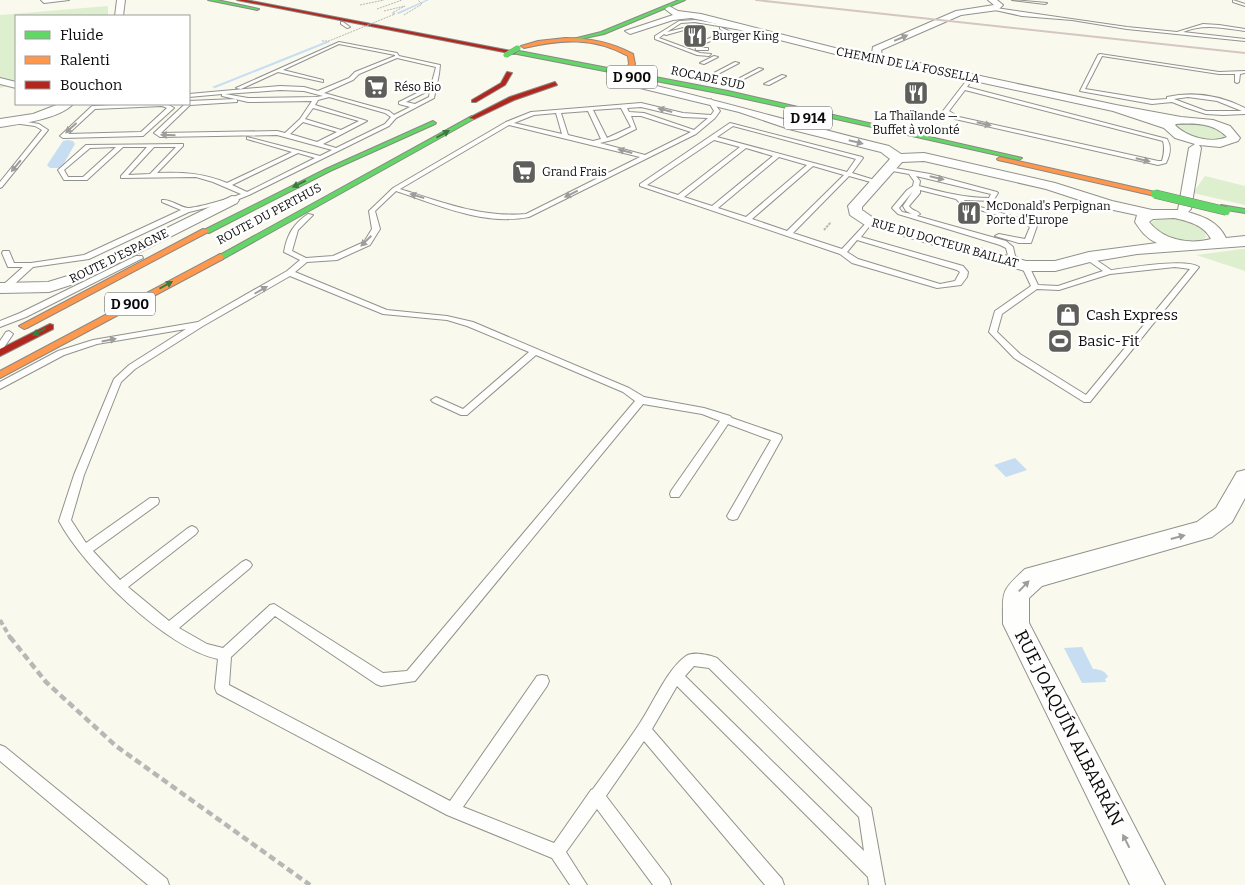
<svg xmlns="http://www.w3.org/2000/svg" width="1245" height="885" font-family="Bitter,serif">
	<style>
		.green { fill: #deefcf }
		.water { fill: #c6ddf2 }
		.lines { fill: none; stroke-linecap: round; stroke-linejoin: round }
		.stream { fill: #c6ddf2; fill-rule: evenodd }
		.canal { fill: #c6ddf2; fill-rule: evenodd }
		.lane-casing { stroke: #92928d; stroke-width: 2 }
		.street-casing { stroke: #92928d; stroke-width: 2 }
		.fast-casing { stroke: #898984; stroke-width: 2 }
		.slow-casing { stroke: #898984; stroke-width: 2 }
		.jam-casing { stroke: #898984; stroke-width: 2 }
		.path-far3 { stroke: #b7b7b5; stroke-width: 1; stroke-dasharray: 2 1; stroke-linecap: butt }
		.path-far2 { stroke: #b7b7b5; stroke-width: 2; stroke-dasharray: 2.5 1; stroke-linecap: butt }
		.path-far1 { stroke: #b7b7b5; stroke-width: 4; stroke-dasharray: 5.5 3; stroke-linecap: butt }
		.path { stroke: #b7b7b5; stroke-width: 4.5; stroke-dasharray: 7 4; stroke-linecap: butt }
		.lane { fill: #fefefc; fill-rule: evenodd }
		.street { fill: #fefefc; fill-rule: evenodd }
		.fast { fill: #63d668; fill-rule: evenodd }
		.slow { fill: #ff974d; fill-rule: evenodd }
		.jam { fill: #b3261e; fill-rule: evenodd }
		.rail { stroke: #d5c6c3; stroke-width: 2 }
		.fast-bridge-far2-casing { stroke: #7f7f7a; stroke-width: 5.5; stroke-linecap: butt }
		.fast-bridge-far1-casing { stroke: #7f7f7a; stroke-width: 8; stroke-linecap: butt }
		.fast-bridge-casing { stroke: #7f7f7a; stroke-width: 9; stroke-linecap: butt }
		.path-bridge { stroke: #b7b7b5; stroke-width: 1; stroke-dasharray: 2 1; stroke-linecap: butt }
		.fast-bridge-far2 { stroke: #63d668; stroke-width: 5 }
		.fast-bridge-far1 { stroke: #63d668; stroke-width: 6 }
		.fast-bridge { stroke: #63d668; stroke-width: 8 }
		.oneway { fill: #9d9d9c }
		.oneway2 { fill: #3b7b3e }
		.labels { text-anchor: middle; stroke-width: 5; stroke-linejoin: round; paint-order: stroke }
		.far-poi-label { font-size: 12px; fill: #0b0b0b; stroke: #fff; text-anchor: start }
		.far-street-label { font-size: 12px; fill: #0b0b0b; stroke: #fff }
		.shield { fill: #fff; stroke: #545454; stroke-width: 1 }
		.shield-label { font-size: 14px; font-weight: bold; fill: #0b0b0b }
		.poi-label { font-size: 15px; fill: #0b0b0b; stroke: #fff; text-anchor: start }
		.near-street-label { font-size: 18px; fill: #0b0b0b; stroke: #fff }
	</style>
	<rect width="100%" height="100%" fill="#f9f9ee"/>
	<!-- green -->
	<g class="green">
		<path d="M108 6V16H16V84L0 88V15Z"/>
		<path d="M1206 122 1234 138 1199 141 1169 123Z"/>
		<path d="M1205 176 1245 186V205L1193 193Z"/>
		<path d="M1160 218C1173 217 1204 220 1206 237 1190 250 1165 236 1152 226V222Z"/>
		<path d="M1245 249V271L1196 255 1242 249Z"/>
	</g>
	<!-- water -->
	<g class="water">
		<path d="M1015 458 1027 470 1006 477 994 465Z"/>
		<path d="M1082 647 1093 669C1099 669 1106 671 1108 677L1105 679 1106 682 1082 683 1064 648Z"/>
	</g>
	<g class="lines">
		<!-- stream -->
		<g class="stream">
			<path d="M426 0H429L399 14 396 13Z"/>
			<path d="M327 41 330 42 215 88 212 87Z"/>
		</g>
		<!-- canal -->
		<path class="canal" d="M68 140 73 141 75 144 63 165 60 168H50L47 165 63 141Z"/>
		<defs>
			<g id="lane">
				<path d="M41 0H69L44 3Z"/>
				<path d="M1012 0 1047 3 1045 4Z"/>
				<path d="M1233 0 1245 4V6L1233 2Z"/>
				<path d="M996 8 1127 27 1177 32 1203 24 1219 25 1245 29V31C1224 28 1203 23 1183 32L1245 39V41L1127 29 1072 20 1022 16 995 10Z"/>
				<path d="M695 20 754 30 756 31 754 32 695 22 681 23 667 32 700 24 702 25 666 35 664 34 659 38 700 53 711 54 709 56 697 55 655 39V36L679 21Z"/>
				<path d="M341 22H343L350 27 347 28 341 24Z"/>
				<path d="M720 27 731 32 699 46 700 48H708V50H696L695 44 725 32 720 29Z"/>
				<path d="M339 42 397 53 399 56 440 65 439 74 434 98 396 118 389 126 249 195 234 201 189 212 89 259 33 267 9 289H3V285L23 267H8L2 253 3 251H9L14 263H31L84 255 181 210 162 202V200C171 199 179 207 188 208 197 208 232 198 241 194L213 182 196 177 121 178V176L147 147H123L87 180H64L58 170 86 145 183 144V146L157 173C182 172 204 173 227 183L292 152 247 139V137L320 156 332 150 277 135 160 137 154 133 185 104H189V101L235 99 237 100V102L190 105 161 133 277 131 285 133 300 119 312 101 248 102 222 96V94L189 97V94L280 86 304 87 318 91 349 78 355 72 395 56V55L339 44 283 70 323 80V82L278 72 241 89 236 88ZM397 58 436 67 431 86 399 102V104L410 107 394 115 389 111 324 93 353 80 359 74ZM280 90 304 91 323 96 316 97 248 98 225 94ZM430 90 429 97 415 104 406 102ZM329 97 385 113 391 117 385 124 336 148 323 144 367 121 315 105 318 100ZM313 108 359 121 341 130 305 119ZM303 122 337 132 317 142 290 134ZM116 147 83 177H68L64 170 90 148ZM154 147H176L150 174 128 175ZM298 153 315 158 247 192 232 185Z"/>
				<path d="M1100 54 1219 72 1245 71V73L1240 74 1239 82 1237 83 1235 82V74H1219L1102 56 1085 89 1152 100 1167 99V97C1194 91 1221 96 1245 108V114L1223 115 1206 114 1187 108 1172 102 1152 104 1080 91 1098 55ZM1188 97 1217 101 1242 111H1206L1174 99Z"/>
				<path d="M714 56 718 57 704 64 700 63Z"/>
				<path d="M735 62 739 63 718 74 714 73Z"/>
				<path d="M759 68 763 69 740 81 736 80Z"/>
				<path d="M782 75 786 76 769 85 764 84Z"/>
				<path d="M970 76 974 77 967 87 1167 139C1172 147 1170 155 1166 163L1158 165 955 119 943 111ZM965 90 1163 141C1165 148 1164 154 1162 161H1158L959 117 949 111Z"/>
				<path d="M711 99 720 111 715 118 696 134 529 217C484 226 438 205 396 191L375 211 380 229 370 245 337 260 307 262 295 272 387 310 447 316 473 322 629 388 644 397 704 408 730 416 732 418 781 435 782 438 737 519 733 520 729 519 727 516 771 440 728 424 679 497H671L670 494 671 491 720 421 702 414 643 404 415 681 381 686 376 684 275 616 231 657 229 685 450 801 537 676 542 675 547 676 549 681 547 686 463 807 554 843 591 790 593 789C608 768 624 747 638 726 652 706 667 669 686 656 693 651 710 655 717 658L871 808 885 885H869L868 877 677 686 652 729 782 879 784 885H765L644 741 606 796 669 879 671 885H653L597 809 566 852 587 885H570L552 858 447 815 217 693 215 688 218 659C166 648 84 568 59 521L74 475 114 379 129 365 186 329 97 344 64 355 0 389V382L58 351 93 340 198 322 287 271 300 260 284 252C287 235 293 224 308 214L313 215 298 230 292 251 306 258 333 256 364 242 372 229 369 211 393 188 506 122 531 112 641 103 683 113 711 115 714 111 708 101ZM641 107 683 117 708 118 694 130 644 113 629 112 627 108ZM621 108 631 127 607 138 593 110ZM588 111 601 139 593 141 568 135 561 113ZM556 113 562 134 514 123 534 115ZM631 116H641L691 132 645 155 600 143 616 139 636 129ZM509 125 640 157 526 214C481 218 442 202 400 189ZM290 276 383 314 447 320 467 326 529 352 463 409 436 397 431 400 433 402 461 415H467L536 355 623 392 635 401 407 671 383 673 274 604 270 605 223 648 207 644 179 628 250 568 252 565 250 562 246 560 242 562 169 621 128 587 196 534 198 531 196 528 192 526 188 528 120 580 93 551 158 504 159 501 158 498H150L86 543 71 520 84 475 121 382 135 369 203 326ZM694 666 709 668 859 817 864 851 685 676Z"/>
				<path d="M133 104H167L174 108 143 136 63 138 60 136 92 106ZM162 106 167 108 141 132 68 134 95 109Z"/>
				<path d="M15 120 39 124 48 130 2 187 0 188V182L42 130 35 126 13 123 12 122Z"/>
				<path d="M730 123 862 157 863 158 852 173 881 182 878 184 849 176 793 233 842 249 868 221H872V223L861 237 963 266 968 272 967 277 961 285 937 288 852 263 840 254 640 186V184ZM733 126 856 159 847 172 717 137ZM714 140 740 147 678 195 647 185ZM746 148 773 156 712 206 684 197ZM779 157 807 165 746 217 718 208ZM813 166 844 175 787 231 752 219ZM857 240 957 270 960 272 955 281 940 284 858 259 847 252Z"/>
				<path d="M889 167 930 174 997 192 998 193 993 201 964 200 966 203 1026 220 1036 225 1037 226 1031 243H1019L995 236 999 234 1025 239 1030 227 1022 222 962 205 956 199 920 190V193L909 206C912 211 917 210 920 214L917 216 1006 241 1013 247 1015 256 1028 264 1038 285 1058 286 1103 271 1086 259 1085 257 1089 255 1111 270C1129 268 1185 258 1199 267L1090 402H1084L1014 358 989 332 995 311 1031 286 1022 267 1009 259 1006 248 1000 245 898 214 892 208 907 190 913 186 914 181 909 174 887 170V168ZM916 176 991 194 989 198C965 198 942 192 919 186L920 181ZM913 191 903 206 906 211 912 214 902 212 899 208ZM1175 267 1190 269 1086 395 1020 354 997 332 1002 314 1037 289 1059 290 1110 274Z"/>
				<path d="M136 256H142L143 258 26 317 0 327V321L20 313Z"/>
				<path d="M9 331 13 334 3 349 0 350V341L6 332Z"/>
				<path d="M0 745 5 747 167 879 169 885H148L0 761Z"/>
			</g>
			<g id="street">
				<path d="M117 0H125L123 16H115Z"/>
				<path d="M988 0H997L1003 5 998 10 961 15 881 50 882 55 1116 105 1181 117 1213 120 1230 126 1240 138 1238 141 1220 147 1199 145 1201 148 1191 209 1188 212C1205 217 1218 222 1226 238L1245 236V246L1137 254 1090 262 1055 271H1025L865 225 850 215 848 206 890 159 881 152 789 129 739 112 636 87 635 85 640 82C724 102 806 126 889 146L901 154 924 153 1055 183 1112 201 1152 210H1178L1189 148 1195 144 1175 138 1164 128 1113 111 878 60 847 57 701 20 691 18 673 20 630 34 625 31 673 15 665 9 669 6 678 11 701 14 847 51 872 53 873 47 956 11 994 5ZM1176 124C1194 123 1214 123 1227 137 1212 144 1186 137 1175 125ZM924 161 1046 189 1104 208 1137 215 1135 222C1141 231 1146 238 1157 243L1089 252 1055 261H1026L875 219 862 210V207L902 162ZM1174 218C1188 221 1204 225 1211 239 1190 245 1163 240 1149 222L1153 219Z"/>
				<path d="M0 78 16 82V88L0 84Z"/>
				<path d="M59 104H73C59 119 20 124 0 127V119L33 114Z"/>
				<path d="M232 196 237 197 239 200 237 203 83 281 49 292 0 293V283L48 282 71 275Z"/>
				<path d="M1245 470V498L1232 522 1212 537 1042 586 1029 598V623L1165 885H1130L1003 624C1003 591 1000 592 1025 569L1197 522 1216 508 1237 472Z"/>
			</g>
			<g id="fast">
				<path d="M208 0H217L259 9 257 10Z"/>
				<path d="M679 0H685L604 34 571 41 569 40 601 32Z"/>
				<path d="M514 50 728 91 1022 158 1019 160 728 95 512 53Z"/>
				<path d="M472 116 474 117V119L223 259 220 260 216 257Z"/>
				<path d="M433 121 436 123 435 124 330 171 209 233 202 231 326 169Z"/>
				<path d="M1221 205 1245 209V213L1221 209Z"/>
			</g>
			<g id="slow">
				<path d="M565 38C590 38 611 42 633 54L635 64 630 70H626L629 64 628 56C594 37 561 39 524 48L521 46 538 41Z"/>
				<path d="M1000 157 1155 192 1159 194 1155 196 998 160 997 159Z"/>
				<path d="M203 229 210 231 27 328 24 329 19 326Z"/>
				<path d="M220 254 223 255V259L0 378V371Z"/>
			</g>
			<g id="jam">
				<path d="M237 0H246L517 52 514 54Z"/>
				<path d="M507 72 512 73 505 85 476 102H472V100L501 83Z"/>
				<path d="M555 82 557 85 514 100 474 119 469 118 510 97Z"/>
				<path d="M50 324 53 325V329L0 356V349Z"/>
			</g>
		</defs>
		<!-- lane casing -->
		<use href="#lane" class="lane-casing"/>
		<!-- street casing -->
		<use href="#street" class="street-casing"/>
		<!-- fast casing -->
		<use href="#fast" class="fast-casing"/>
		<!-- slow casing -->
		<use href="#slow" class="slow-casing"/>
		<!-- jam casing -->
		<use href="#jam" class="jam-casing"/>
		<!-- path-far3 -->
		<g class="path-far3">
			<path d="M360 5 384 0"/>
			<path d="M377 9 402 0"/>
			<path d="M384 11 405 6 392 13"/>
			<path d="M404 15 422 4 418 0"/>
		</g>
		<!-- path-far2 -->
		<path class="path-far2" d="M824 230 831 222"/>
		<!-- path-far1 -->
		<path class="path-far1" d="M0 620 11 639"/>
		<!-- path -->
		<path class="path" d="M10 637 46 682 116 746 310 885"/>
		<!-- lane -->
		<use href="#lane" class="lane"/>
		<!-- street -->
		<use href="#street" class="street"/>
		<!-- fast -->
		<use href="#fast" class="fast"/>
		<!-- slow -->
		<use href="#slow" class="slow"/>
		<!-- jam -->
		<use href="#jam" class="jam"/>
		<!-- rail -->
		<path class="rail" d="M756 0 1245 53"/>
		<defs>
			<g id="fast-bridge-far2">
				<path d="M506 55 518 48"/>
				<path d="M617 75 628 69"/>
			</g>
			<path id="fast-bridge-far1" d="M612 78 619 74"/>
			<path id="fast-bridge" d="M1155 194 1226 211"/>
		</defs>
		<!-- fast-bridge-far2 casing -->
		<use href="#fast-bridge-far2" class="fast-bridge-far2-casing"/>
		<!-- fast-bridge-far1 casing -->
		<use href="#fast-bridge-far1" class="fast-bridge-far1-casing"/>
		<!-- fast-bridge casing -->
		<use href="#fast-bridge" class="fast-bridge-casing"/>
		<!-- path-bridge -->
		<path class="path-bridge" d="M322 41H329L395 14 392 13"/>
		<!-- fast-bridge-far2 -->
		<use href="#fast-bridge-far2" class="fast-bridge-far2"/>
		<!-- fast-bridge-far1 -->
		<use href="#fast-bridge-far1" class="fast-bridge-far1"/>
		<!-- fast-bridge -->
		<use href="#fast-bridge" class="fast-bridge"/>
	</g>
	<!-- one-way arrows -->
	<defs><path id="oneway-solid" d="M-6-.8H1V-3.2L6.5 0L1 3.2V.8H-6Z" transform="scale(1.25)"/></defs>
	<g class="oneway">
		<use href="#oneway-solid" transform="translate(901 38) rotate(-23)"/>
		<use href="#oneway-solid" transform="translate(665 110) rotate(-165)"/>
		<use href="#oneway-solid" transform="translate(984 124) rotate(13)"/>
		<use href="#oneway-solid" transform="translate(71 128) rotate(138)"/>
		<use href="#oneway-solid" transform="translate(168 135) rotate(-179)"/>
		<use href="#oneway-solid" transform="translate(856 142) rotate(14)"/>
		<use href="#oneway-solid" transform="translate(625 151) rotate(-165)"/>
		<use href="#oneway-solid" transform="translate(1143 160) rotate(13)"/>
		<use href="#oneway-solid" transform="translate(16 166) rotate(130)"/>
		<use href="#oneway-solid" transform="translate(937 178) rotate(13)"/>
		<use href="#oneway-solid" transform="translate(571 194) rotate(154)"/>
		<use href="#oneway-solid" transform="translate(417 196) rotate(-164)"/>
		<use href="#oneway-solid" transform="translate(366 241) rotate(135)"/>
		<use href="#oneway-solid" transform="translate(261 290) rotate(-30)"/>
		<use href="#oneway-solid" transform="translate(109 340) rotate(-11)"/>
		<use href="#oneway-solid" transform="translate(1178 537) rotate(-15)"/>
		<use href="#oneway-solid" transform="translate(1024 586) rotate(-46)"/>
		<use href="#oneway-solid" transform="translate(1126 841) rotate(-117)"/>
	</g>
	<g class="oneway2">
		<use href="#oneway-solid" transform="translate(443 134) rotate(-29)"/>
		<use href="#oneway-solid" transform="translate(299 184) rotate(154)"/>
		<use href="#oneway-solid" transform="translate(166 285) rotate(-29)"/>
		<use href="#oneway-solid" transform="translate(39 332) rotate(152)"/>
	</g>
	<!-- icons -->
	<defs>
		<symbol id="restaurant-square" viewBox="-11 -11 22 22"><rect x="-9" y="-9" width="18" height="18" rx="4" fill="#5e5e5a" stroke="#fff"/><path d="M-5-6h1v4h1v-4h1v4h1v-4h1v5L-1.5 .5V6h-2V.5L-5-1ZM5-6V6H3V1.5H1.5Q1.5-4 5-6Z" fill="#fff"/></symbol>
		<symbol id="supermarket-square" viewBox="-11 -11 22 22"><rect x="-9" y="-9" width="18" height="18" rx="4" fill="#5e5e5a" stroke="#fff"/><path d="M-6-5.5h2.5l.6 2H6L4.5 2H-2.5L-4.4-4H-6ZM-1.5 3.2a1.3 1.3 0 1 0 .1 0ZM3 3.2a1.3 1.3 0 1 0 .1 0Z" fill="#fff"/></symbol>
		<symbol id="shop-square" viewBox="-11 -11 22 22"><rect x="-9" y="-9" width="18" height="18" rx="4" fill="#5e5e5a" stroke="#fff"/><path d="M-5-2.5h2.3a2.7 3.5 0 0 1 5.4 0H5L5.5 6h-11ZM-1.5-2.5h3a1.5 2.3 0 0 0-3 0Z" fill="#fff"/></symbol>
		<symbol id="stadium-square" viewBox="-11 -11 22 22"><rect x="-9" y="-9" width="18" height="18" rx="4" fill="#5e5e5a" stroke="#fff"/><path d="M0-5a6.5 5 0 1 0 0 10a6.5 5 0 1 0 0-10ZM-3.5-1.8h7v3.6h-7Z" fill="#fff"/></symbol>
	</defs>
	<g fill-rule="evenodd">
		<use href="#restaurant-square" x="681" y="22" width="28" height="28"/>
		<use href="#supermarket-square" x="362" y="73" width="28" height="28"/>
		<use href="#restaurant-square" x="902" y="79" width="28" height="28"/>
		<use href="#supermarket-square" x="510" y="158" width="28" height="28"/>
		<use href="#restaurant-square" x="955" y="199" width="28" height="28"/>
		<use href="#shop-square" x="1054" y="301" width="28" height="28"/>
		<use href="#stadium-square" x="1046" y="327" width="28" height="28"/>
	</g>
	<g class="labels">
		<!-- far-poi labels -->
		<g class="far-poi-label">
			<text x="712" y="40">Burger King</text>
			<text x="394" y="91">Réso Bio</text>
			<text x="916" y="120" text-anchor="middle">La Thaïlande —<tspan x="916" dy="14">Buffet à volonté</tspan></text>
			<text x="542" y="176">Grand Frais</text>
			<text x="986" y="210">McDonald's Perpignan<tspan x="986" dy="14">Porte d'Europe</tspan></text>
		</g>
		<!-- far-street labels -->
		<g class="far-street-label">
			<text transform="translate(908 65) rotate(11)" y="4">CHEMIN DE LA FOSSELLA</text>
			<text transform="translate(708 78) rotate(12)" y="4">ROCADE SUD</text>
			<text transform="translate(269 214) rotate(-28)" y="4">ROUTE DU PERTHUS</text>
			<text transform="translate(945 243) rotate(16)" y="4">RUE DU DOCTEUR BAILLAT</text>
			<text transform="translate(119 256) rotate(-26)" y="4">ROUTE D'ESPAGNE</text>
		</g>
		<!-- shield labels -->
		<g class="shield">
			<rect x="607" y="65.5" width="50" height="23" rx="4"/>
			<rect x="784" y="106.5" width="48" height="23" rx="4"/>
			<rect x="105" y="292.5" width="50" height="23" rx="4"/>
		</g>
		<g class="shield-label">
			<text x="632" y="82">D 900</text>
			<text x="808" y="123">D 914</text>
			<text x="130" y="309">D 900</text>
		</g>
		<!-- poi labels -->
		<g class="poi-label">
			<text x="1086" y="320">Cash Express</text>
			<text x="1078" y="346">Basic-Fit</text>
		</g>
		<!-- near-street labels -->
		<g class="near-street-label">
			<text transform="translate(1069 728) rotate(63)" y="6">RUE JOAQUÍN ALBARRÁN</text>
		</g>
	</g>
	<!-- legend -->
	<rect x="15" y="15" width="175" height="90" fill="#ffffff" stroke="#9d9d9d"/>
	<rect x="25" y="31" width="25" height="8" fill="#63d668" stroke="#9d9d9d"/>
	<text x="60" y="40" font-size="15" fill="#0b0b0b">Fluide</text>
	<rect x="25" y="56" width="25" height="8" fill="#ff974d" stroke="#9d9d9d"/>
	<text x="60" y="65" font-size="15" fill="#0b0b0b">Ralenti</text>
	<rect x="25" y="81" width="25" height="8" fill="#b3261e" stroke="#9d9d9d"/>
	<text x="60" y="90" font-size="15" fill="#0b0b0b">Bouchon</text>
</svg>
